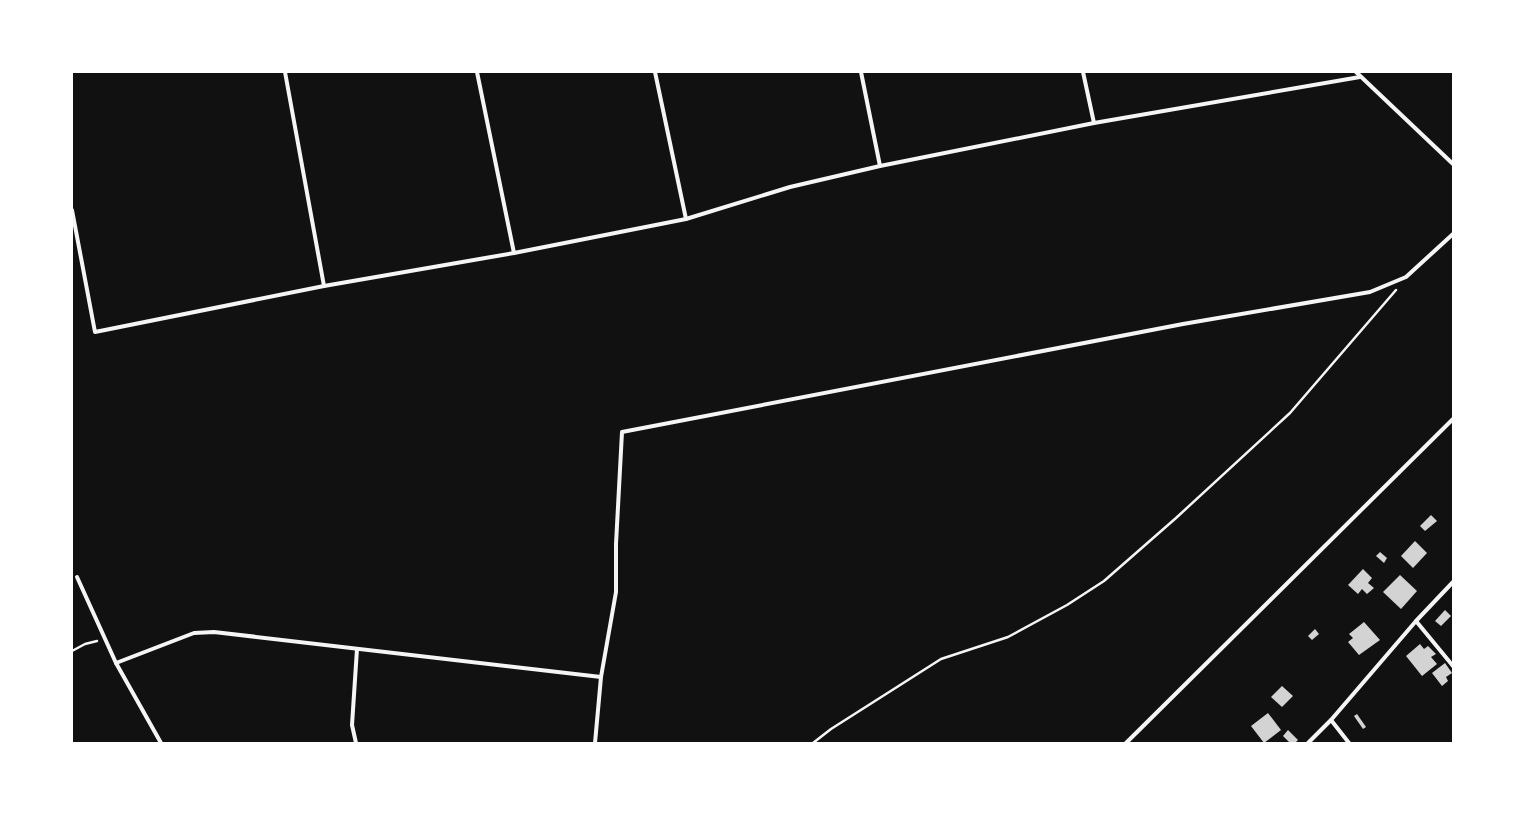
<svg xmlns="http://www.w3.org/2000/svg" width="1525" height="815" font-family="Spectral,serif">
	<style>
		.building { fill: #d3d3d3 }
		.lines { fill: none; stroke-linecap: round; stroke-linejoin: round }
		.path { stroke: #f5f5f5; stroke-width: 2.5 }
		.minor { stroke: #f5f5f5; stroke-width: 4 }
	</style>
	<rect width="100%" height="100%" fill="#111"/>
	<!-- building -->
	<g class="building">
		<path d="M1431 515 1437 521 1425 531 1420 526Z"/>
		<path d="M1415 541 1427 553 1413 568 1401 556Z"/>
		<path d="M1380 552 1387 558 1384 563 1376 556Z"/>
		<path d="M1363 569 1372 578 1368 583 1374 588 1367 594 1362 589 1358 594 1348 585Z"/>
		<path d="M1400 575 1417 591 1401 609 1383 592Z"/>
		<path d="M1445 610 1451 616 1441 626 1435 621Z"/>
		<path d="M1364 622 1380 640 1359 655 1348 642 1353 638 1349 634Z"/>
		<path d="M1315 629 1319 634 1312 640 1308 636Z"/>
		<path d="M1420 644 1424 649 1428 646 1436 654 1431 657 1437 664 1422 676 1406 656Z"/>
		<path d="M1445 663 1452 673 1446 677 1448 681 1442 686 1432 673Z"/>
		<path d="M1282 686 1293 696 1282 707 1271 697Z"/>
		<path d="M1268 713 1281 730 1264 743 1251 726Z"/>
		<path d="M1357 714 1366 727 1363 729 1354 716Z"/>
		<path d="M1288 730 1298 740 1295 743H1290L1283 736Z"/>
	</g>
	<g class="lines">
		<!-- path -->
		<g class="path">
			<path d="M72 651 85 644 97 641"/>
			<path d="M813 743 831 729 941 659 1008 637 1067 605 1104 581 1176 518 1290 413 1396 290"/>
		</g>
		<!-- minor -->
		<g class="minor">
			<path d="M285 72 324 286"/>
			<path d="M477 72 514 253"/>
			<path d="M655 72 686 219"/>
			<path d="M861 72 880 166"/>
			<path d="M1083 72 1094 123"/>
			<path d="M1356 72 1453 164"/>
			<path d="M72 210 95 332 324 286 514 253 686 219 790 187 880 166 1094 123 1360 77"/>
			<path d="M77 577 116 663 161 743"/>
			<path d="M1416 621 1453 666"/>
			<path d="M116 663 194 633 214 632 601 677"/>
			<path d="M1331 720 1349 743"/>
			<path d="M356 743 352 725 357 649"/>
			<path d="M595 743 601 677 616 592V544L622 432 1183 324 1370 292 1406 277 1453 234"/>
			<path d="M1126 743 1453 419"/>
			<path d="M1308 743 1331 720 1416 621 1453 582"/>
		</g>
	</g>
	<!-- border -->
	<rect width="1525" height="815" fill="none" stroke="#ffffff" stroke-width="146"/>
</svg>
